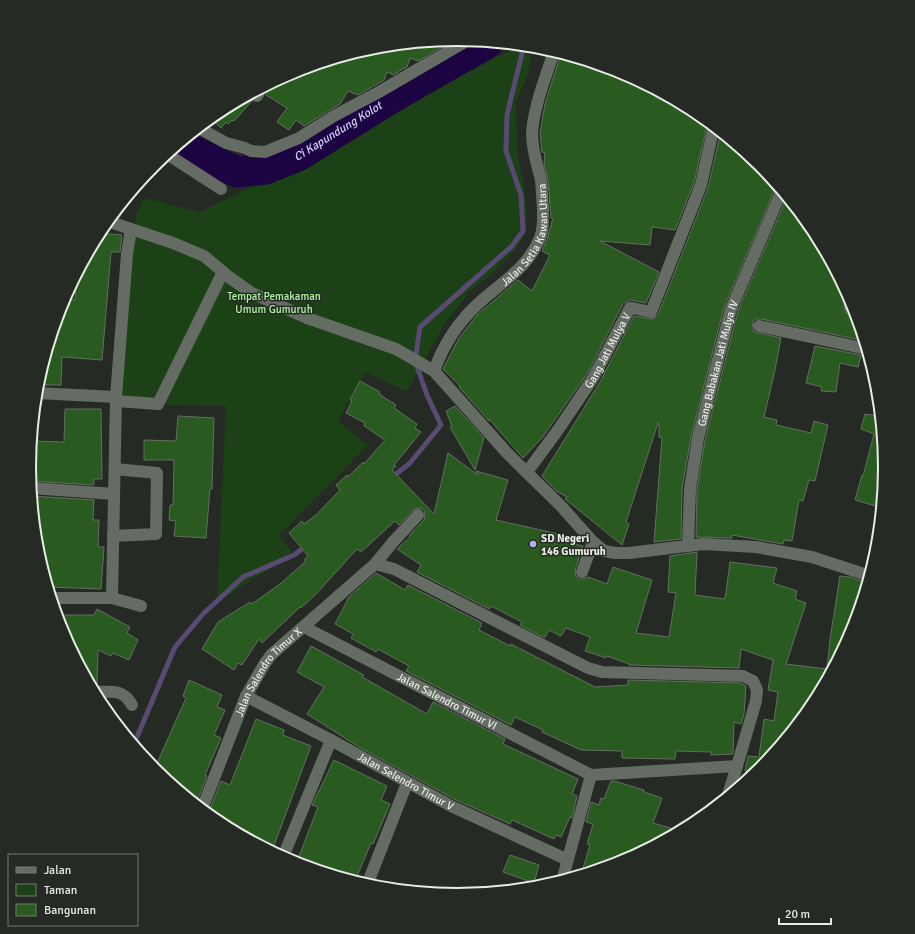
<svg xmlns="http://www.w3.org/2000/svg" width="915" height="934" font-family="Signika,sans-serif">
	<style>
		.green { fill: #1c4116 }
		.lines { fill: none; stroke-linecap: round; stroke-linejoin: round }
		.stream { stroke: #584a73; stroke-width: 5 }
		.river { stroke: #1b0441; stroke-width: 31 }
		.building { fill: #295b20; stroke: #656d64 }
		.minor { stroke: #646c63; stroke-width: 12 }
		.poi-dot { fill: #b9abf7; stroke: #252b24; stroke-width: 1.5 }
		.labels { text-anchor: middle; stroke-width: 3; stroke-linejoin: round; paint-order: stroke }
		.street-label { font-size: 11px; fill: #e8ece7; stroke: #252b24 }
		.park-label { font-size: 11px; fill: #b0f8a2; stroke: #252b24 }
		.poi-label { font-size: 11px; font-weight: bold; fill: #e8ece7; stroke: #252b24; text-anchor: start }
		.water-label { font-size: 12px; font-style: italic; fill: #d3cdf4; stroke: #252b24 }
		.rim { fill: none; stroke: #e8ece7; stroke-width: 2 }
	</style>
	<rect width="100%" height="100%" fill="#252b24"/>
	<!-- green -->
	<path class="green" d="M513 49H525L531 57 528 74 516 102 517 152 524 186 527 211 526 233 515 250 493 273 470 291 444 325 410 386 406 391 365 372 338 421 368 445 279 535 293 554 217 602 226 406 119 404 136 215 144 198 200 212 252 187 313 165 440 87Z"/>
	<g class="lines">
		<!-- stream -->
		<g class="stream">
			<path d="M391 478 410 463 441 425 427 395 415 361 420 327 512 246 523 231 521 195 506 151 507 115 524 45"/>
			<path d="M134 744 175 647 203 614 243 577 294 555 307 545"/>
		</g>
		<!-- river -->
		<path class="river" id="s1" d="M179 144 237 172 266 169 298 156 386 101 489 42"/>
	</g>
	<!-- building -->
	<g class="building">
		<path d="M455 39 418 61 410 58 407 67 404 69 402 68 401 70 394 75 387 72 384 80 358 95 348 91 340 104 304 126 296 120 289 130 277 122 287 108 266 95 270 84 294 71 374 47Z"/>
		<path d="M561 53 622 71 696 111 708 121 694 183 675 230 652 227 650 245 600 241 659 272 646 303 630 300 626 302 623 304 587 374 542 438 523 458 489 419V421L459 387 460 386 443 369 459 338 477 315 518 280 532 291 550 255 542 251 547 240 553 218H551L548 179 544 164 545 153 542 152 540 133 545 104Z"/>
		<path d="M250 94 252 101 234 121 232 120 228 124 226 122 221 128 210 118 220 111Z"/>
		<path d="M721 131 761 164 777 184 724 307 691 437 682 489 681 539 654 542 662 438 659 437V423H658L626 522 629 524 622 545 565 499 567 497 556 491 542 476 600 382 634 316 653 319 658 315 708 188Z"/>
		<path d="M787 197 814 229 850 297 849 301 844 305 845 312 852 317H858L865 341 761 319H756L753 321 752 328 754 332 781 338 775 370 764 417 777 420 776 425 811 433 814 421 828 425 815 481 809 480 803 501 799 500 792 541 784 540 783 544 732 535V538L696 537 697 490 705 440 738 311Z"/>
		<path d="M99 233 122 235 120 252H111L102 360 62 357 61 385H42V374H40L60 307H69L70 299 75 300 77 275Z"/>
		<path d="M815 346 861 355 858 367 840 363 836 392 821 391 822 387 806 383Z"/>
		<path d="M360 381 380 392 379 394 396 405 394 408 417 424 415 428 421 432 394 465 396 466 392 470 434 514 448 453 478 475 476 471 508 480 496 520 572 537 571 543 583 546 575 570 576 576 579 579H584L588 577 607 584 613 567 652 580 636 633 669 637 676 593 668 592 670 556 697 552 695 595 725 599 730 562 777 568 773 583 797 591 795 599 806 603 786 664 827 669 830 639 840 576 850 577 867 583 865 593 853 631 814 705 760 770 756 773 745 771 748 756 759 757 764 719 774 721 778 692 768 690 773 660 741 649 739 668 629 665V664L607 656 606 658 585 651 590 637 566 628 561 636 549 630 545 637H543L520 625 522 622 491 606 489 609 417 572 421 565 397 549 410 537 409 536 424 520 425 512 423 509 419 508 413 510 399 525 395 521 361 552 357 549 316 594 301 608 300 607 262 643 259 639 242 665 238 663 234 670 202 649 218 622 250 602 251 604 256 601 280 584 306 561 304 560 308 556 289 533 302 521 304 524 316 515 340 490 336 485 347 475 348 477 363 462 364 464 385 440 364 426 365 423 346 413 352 401 350 400Z"/>
		<path d="M455 406 484 438 475 470 450 427 452 426 446 411Z"/>
		<path d="M65 409H101L102 479H94V485L30 481 29 467 32 441 64 442Z"/>
		<path d="M865 414 879 416V414H881L886 467 882 508 855 500 862 475 863 476 874 434 861 429Z"/>
		<path d="M178 416 214 418 212 489H210L206 538 174 536 176 521 169 520 170 505H173L174 460H144V440L176 441Z"/>
		<path d="M32 496 94 500 93 520H99L98 547H104L101 589 48 587 37 550Z"/>
		<path d="M376 573 405 590 408 585 482 623 479 630 510 646 511 644 595 687 628 685V680L741 683 746 686 744 714 741 724 734 722 733 754 711 755V752L676 751 675 759 622 758V751L581 750 542 732 543 730 515 717 511 725 406 671 409 666 378 649 376 652 351 638 353 634 335 624 349 597Z"/>
		<path d="M97 609 130 627 127 633 138 640 129 660 113 653 111 656 98 650 97 684 91 685 62 631 57 615H94Z"/>
		<path d="M311 646 364 675 362 677 427 714 433 702 505 739 503 744 578 779 572 794 577 796 572 818 570 817 561 837 556 835 554 839 512 820 510 824 454 799 359 747 307 714 324 687 297 672Z"/>
		<path d="M189 680 222 695 217 707 225 710 214 735 221 738 205 775 207 776 196 804 154 770 186 698 183 696Z"/>
		<path d="M256 719 284 730 283 735 311 746 272 851 219 823 208 814 221 781 230 785Z"/>
		<path d="M334 760 387 786 381 800 390 804 373 844 371 843 355 881 296 864 318 807 312 805Z"/>
		<path d="M611 781H614L644 790V792L662 798 653 823 681 831 621 863 581 875 590 845 587 844 593 824 586 822 591 802 599 805 601 798 604 799Z"/>
		<path d="M510 855 539 865 534 883 503 872Z"/>
	</g>
	<g class="lines">
		<!-- minor -->
		<g class="minor">
			<path d="M257 96 261 89"/>
			<path d="M199 128 226 143 245 148 251 151 265 152 299 138 334 116 379 92 468 40"/>
			<path d="M167 154 221 189"/>
			<path d="M107 221 173 243 204 256 229 277 250 292 307 318 396 349 434 371 507 453 561 506 593 542 604 551 615 553H629L703 544 756 547 812 557 870 576"/>
			<path d="M851 308 855 310"/>
			<path d="M759 326 867 349"/>
			<path id="s2" d="M434 371C443 346 459 321 479 303 503 281 527 269 540 238 544 228 543 218 543 208 542 199 542 189 541 180 537 164 532 150 532 133 534 105 546 77 554 51"/>
			<path d="M36 393 116 397"/>
			<path d="M116 401 158 404 223 272"/>
			<path id="s3" d="M527 472 558 430 593 378 630 308H632L651 312 701 185 714 126"/>
			<path d="M31 488 114 494"/>
			<path d="M113 536 156 534 157 473 115 469"/>
			<path id="s4" d="M688 546 690 489 698 438 731 309 782 190"/>
			<path d="M375 564 394 569 588 668 602 672 743 676 753 681 757 690 756 701 737 766 727 798"/>
			<path d="M582 572 593 542"/>
			<path d="M52 598H112L141 606"/>
			<path d="M112 598 116 397 127 254 131 229"/>
			<path id="s5" d="M304 627 591 775"/>
			<path d="M94 692C110 692 123 688 132 705"/>
			<path id="s6" d="M246 696 331 740 451 806 568 860"/>
			<path id="s7" d="M202 809 246 696 265 663 272 654 375 564 393 542 418 515"/>
			<path d="M283 857 331 740"/>
			<path d="M562 881 591 775 737 766"/>
			<path d="M367 885 407 783"/>
			<path d="M441 894 462 895"/>
		</g>
	</g>
	<!-- markers -->
	<circle class="poi-dot" cx="533" cy="544" r="4"/>
	<g class="labels">
		<!-- street labels -->
		<g class="street-label">
			<text dy="4" stroke="none"><textPath href="#s2" startOffset="170">Jalan Setia Kawan Utara</textPath></text>
			<text dy="4" stroke="none"><textPath href="#s3" startOffset="146">Gang Jati Mulya V</textPath></text>
			<text dy="4" stroke="none"><textPath href="#s4" startOffset="186">Gang Babakan Jati Mulya IV</textPath></text>
			<text dy="4" stroke="none"><textPath href="#s7" startOffset="154">Jalan Salendro Timur X</textPath></text>
			<text dy="4" stroke="none"><textPath href="#s5" startOffset="161">Jalan Salendro Timur VI</textPath></text>
			<text dy="4" stroke="none"><textPath href="#s6" startOffset="181">Jalan Selendro Timur V</textPath></text>
		</g>
		<!-- park labels -->
		<g class="park-label">
			<text x="274" y="300">Tempat Pemakaman<tspan x="274" dy="13">Umum Gumuruh</tspan></text>
		</g>
		<!-- poi labels -->
		<g class="poi-label">
			<text x="541" y="542">SD Negeri<tspan x="541" dy="13">146 Gumuruh</tspan></text>
		</g>
		<!-- water labels -->
		<g class="water-label">
			<text dy="4" stroke="none"><textPath href="#s1" startOffset="175">Ci Kapundung Kolot</textPath></text>
		</g>
	</g>
	<!-- crop -->
	<path d="M0 0H915V934H0ZM36 467a421 421 0 1 1 842 0a421 421 0 1 1-842 0Z" fill="#252b24" fill-rule="evenodd"/>
	<path class="rim" d="M36 467a421 421 0 1 1 842 0a421 421 0 1 1-842 0Z"/>
	<!-- legend -->
	<rect x="8" y="854" width="130" height="72" fill="#252b24" stroke="#737872"/>
	<rect x="16" y="867" width="20" height="6" fill="#646c63" stroke="#737872"/>
	<text x="44" y="874" font-size="12" fill="#e8ece7">Jalan</text>
	<rect x="16" y="884" width="20" height="12" fill="#1c4116" stroke="#737872"/>
	<text x="44" y="894" font-size="12" fill="#e8ece7">Taman</text>
	<rect x="16" y="904" width="20" height="12" fill="#295b20" stroke="#737872"/>
	<text x="44" y="914" font-size="12" fill="#e8ece7">Bangunan</text>
	<!-- scale -->
	<path d="M779 918v6h52v-6" fill="none" stroke="#e8ece7" stroke-width="2"/>
	<text x="785" y="918" font-size="12" fill="#e8ece7" stroke="#252b24" stroke-width="3" paint-order="stroke">20 m</text>
</svg>
